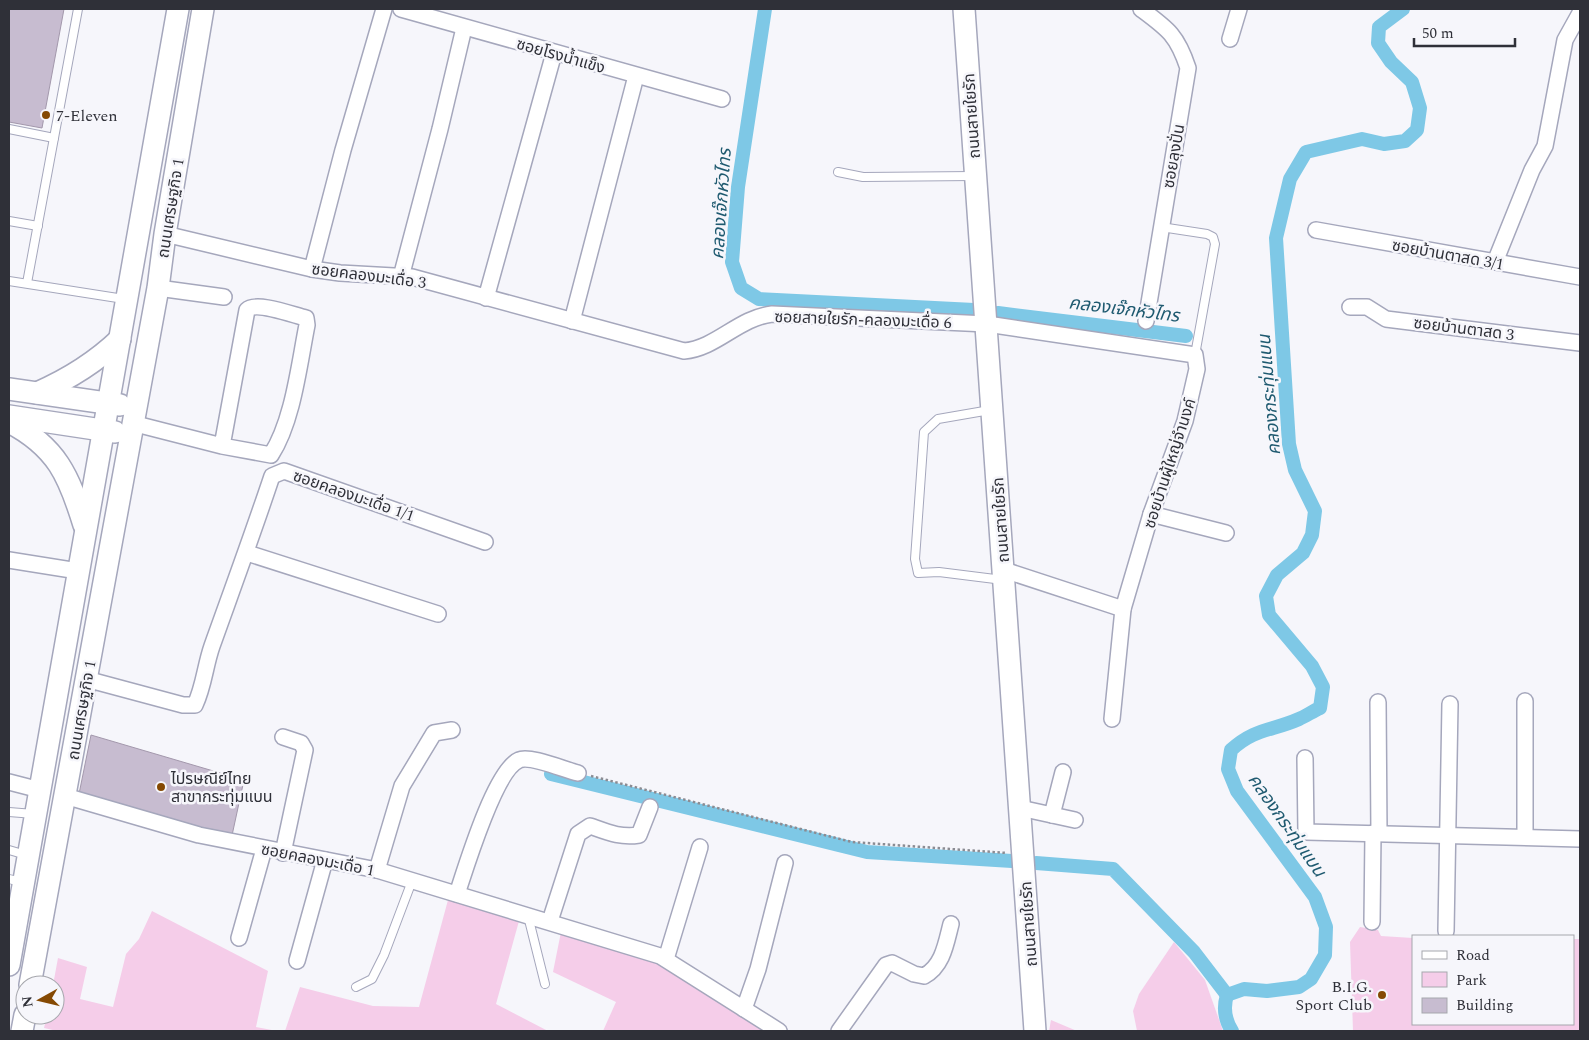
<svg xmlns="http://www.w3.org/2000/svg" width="1589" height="1040" font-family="Spectral,'Noto Sans Thai',serif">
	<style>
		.green { fill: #f5cde9 }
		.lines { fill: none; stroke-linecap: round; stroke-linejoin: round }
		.canal { stroke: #7ec8e6; stroke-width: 14 }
		.building { fill: #c7bcd0; stroke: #a398ac }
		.lane-casing { stroke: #a5a7bc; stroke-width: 10 }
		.street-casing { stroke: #a5a7bc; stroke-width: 18 }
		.secondary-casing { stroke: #a5a7bc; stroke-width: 24 }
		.path { stroke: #8b8c93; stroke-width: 2.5; stroke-dasharray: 2.5 2.5; stroke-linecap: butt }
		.lane { stroke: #fff; stroke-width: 8 }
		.street { stroke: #fff; stroke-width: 15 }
		.secondary { stroke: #fff; stroke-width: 21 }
		.poi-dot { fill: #854903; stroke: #f6f6fb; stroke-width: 2 }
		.labels { text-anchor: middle; stroke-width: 5; stroke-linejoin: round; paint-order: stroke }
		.street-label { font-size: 16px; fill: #2f3038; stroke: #f6f6fb }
		.poi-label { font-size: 16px; fill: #2f3038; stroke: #f6f6fb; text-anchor: start }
		.water-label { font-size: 18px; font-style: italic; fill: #1f5a70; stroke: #f6f6fb }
	</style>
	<rect width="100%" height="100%" fill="#f6f6fb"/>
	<!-- green -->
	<g class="green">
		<path d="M448 900 519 921 496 1004 548 1031H285L300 987 373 1006 419 1007Z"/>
		<path d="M152 911 268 971 256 1027 277 1031H57L44 1028 47 1015H55V985H53L58 958 87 967 80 999 113 1007 126 954 139 939Z"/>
		<path d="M1360 927 1378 930 1381 936 1413 938V1024H1573V939H1580V1031H1353L1350 942Z"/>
		<path d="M561 932 655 962 763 1031H603L616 1002 553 972Z"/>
		<path d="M1174 942 1205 980 1223 1031H1137L1133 1011 1139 994Z"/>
		<path d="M1051 1020 1077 1031H1049Z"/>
	</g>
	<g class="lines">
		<!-- canal -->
		<g class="canal">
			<path d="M765 9 738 187 732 262 741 288 759 299 974 310"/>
			<path d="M998 313 1186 336"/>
			<path d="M551 774 867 852 1012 861"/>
			<path d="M1036 863 1113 869 1194 952 1227 995"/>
			<path d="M1232 1031C1225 1020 1223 1008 1227 995L1244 989 1267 991 1299 987 1311 979 1325 955 1326 927 1315 897 1237 791 1228 769 1231 750C1255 728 1272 731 1299 719 1306 716 1313 711 1320 708L1323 687 1312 666 1269 615 1266 596 1277 575 1303 553 1312 535 1315 511 1295 470 1289 444 1276 238 1290 179 1306 152 1362 139 1384 144 1405 141 1417 130 1420 108 1412 82 1391 62 1378 43 1379 27 1403 9"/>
		</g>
	</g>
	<!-- building -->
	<g class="building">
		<path d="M9 9H64L42 128 9 122Z"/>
		<path d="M91 735 244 780 231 840 79 794Z"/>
	</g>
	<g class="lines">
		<defs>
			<g id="lane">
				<path d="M9 129 54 138"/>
				<path d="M838 172 863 177 974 176"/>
				<path d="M9 221 38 226"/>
				<path d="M1161 227 1207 234 1213 237 1215 244 1195 355"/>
				<path d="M9 281 124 299"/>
				<path d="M27 283 78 9"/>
				<path d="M990 410 938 419 924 432 915 559 918 573 939 572 1003 580"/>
				<path d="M9 812 34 814"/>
				<path d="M9 850 26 855"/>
				<path d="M9 879 21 882"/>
				<path d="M528 916 545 984"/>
				<path d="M356 987 372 979 384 955 412 881"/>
			</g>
			<g id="street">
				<path d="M401 9 722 99"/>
				<path d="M1141 9C1168 29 1177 35 1188 68L1146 321"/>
				<path d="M1230 39 1239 9"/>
				<path d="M1316 230 1580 277"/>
				<path d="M165 234 312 269 340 273 412 277 684 351C717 348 738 318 772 314L987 324 1195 355 1197 369 1185 421 1151 514 1123 609 1112 719"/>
				<path d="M1495 262 1532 170 1545 146 1565 40 1580 13"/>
				<path d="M312 269 343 150 384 9"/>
				<path d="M401 277 440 129 464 28"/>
				<path d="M158 288 224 297"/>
				<path d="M486 298 554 53"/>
				<path d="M1350 307H1367L1386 319 1580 343"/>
				<path d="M572 321 636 76"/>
				<path d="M132 423 222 446 271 455C293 421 299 365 307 325L306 318C293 315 256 301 247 310L222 446"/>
				<path d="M1151 514 1226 533"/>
				<path d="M247 553 438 614"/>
				<path d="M9 560 78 571"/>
				<path d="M1004 570 1123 609"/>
				<path d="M86 679 183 705H195C204 686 205 666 212 646 232 590 253 533 272 476L284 471 485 542"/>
				<path d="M1525 701V837"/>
				<path d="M1378 702 1379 833"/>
				<path d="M1305 758 1306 832 1580 839"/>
				<path d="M9 782 40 790"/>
				<path d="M65 796 199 835 377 870 660 956 779 1031"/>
				<path d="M1020 808 1075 820"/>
				<path d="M1052 815 1063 772"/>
				<path d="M283 853 305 750 301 743 283 737"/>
				<path d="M377 870 402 786 434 733 452 730"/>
				<path d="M457 894C466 867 495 770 519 760 530 755 565 770 578 773"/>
				<path d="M550 921 578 834 590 826C607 832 620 838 639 835L650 807"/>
				<path d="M1372 922 1373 833"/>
				<path d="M1446 931 1450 704"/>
				<path d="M239 938 264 849"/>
				<path d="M666 959 700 847"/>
				<path d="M297 961 325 860"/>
				<path d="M744 1009 758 969 785 863"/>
				<path d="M839 1031 886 965 892 963 914 974 924 976C943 966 946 943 951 924"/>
			</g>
			<g id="secondary">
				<path d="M964 9 1035 1031"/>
				<path d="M9 389 120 405"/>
				<path d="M37 393C69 379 95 363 120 339"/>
				<path d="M9 416 115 432"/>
				<path d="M9 422C57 447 69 476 84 525"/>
				<path d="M9 965 178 9"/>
				<path d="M30 985 158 288 165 234 203 9"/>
				<path d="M22 1031 25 1015"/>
			</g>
		</defs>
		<!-- lane casing -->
		<use href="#lane" class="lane-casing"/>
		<!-- street casing -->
		<use href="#street" class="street-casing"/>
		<!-- secondary casing -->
		<use href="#secondary" class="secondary-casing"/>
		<!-- path -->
		<path class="path" d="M591 776 852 842 1007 853"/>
		<!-- lane -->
		<use href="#lane" class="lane"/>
		<!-- street -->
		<use href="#street" class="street"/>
		<!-- secondary -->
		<use href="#secondary" class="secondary"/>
	</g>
	<!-- markers -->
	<g class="poi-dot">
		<circle cx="46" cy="115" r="5"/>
		<circle cx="161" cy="787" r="5"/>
		<circle cx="1382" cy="995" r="5"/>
	</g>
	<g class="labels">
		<!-- street labels -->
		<g class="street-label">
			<text transform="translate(561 55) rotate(16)" y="6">ซอยโรงน้ำแข็ง</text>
			<text transform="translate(971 116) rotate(-94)" y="6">ถนนสายใยรัก</text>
			<text transform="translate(1173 156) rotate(-80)" y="6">ซอยลุงปั่น</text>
			<text transform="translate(170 208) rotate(-81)" y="6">ถนนเศรษฐกิจ 1</text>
			<text transform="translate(1448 254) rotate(10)" y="6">ซอยบ้านตาสด 3/1</text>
			<text transform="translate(369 275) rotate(7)" y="6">ซอยคลองมะเดื่อ 3</text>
			<text transform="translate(863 319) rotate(2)" y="6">ซอยสายใยรัก-คลองมะเดื่อ 6</text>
			<text transform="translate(1464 328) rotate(7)" y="6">ซอยบ้านตาสด 3</text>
			<text transform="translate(1169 463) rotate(-72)" y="6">ซอยบ้านผู้ใหญ่จำนงค์</text>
			<text transform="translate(354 495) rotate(19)" y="6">ซอยคลองมะเดื่อ 1/1</text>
			<text transform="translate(1000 520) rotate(-94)" y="6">ถนนสายใยรัก</text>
			<text transform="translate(81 710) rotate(-80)" y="6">ถนนเศรษฐกิจ 1</text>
			<text transform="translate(318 859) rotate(11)" y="6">ซอยคลองมะเดื่อ 1</text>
			<text transform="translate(1028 924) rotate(-94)" y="6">ถนนสายใยรัก</text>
		</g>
		<!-- poi labels -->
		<g class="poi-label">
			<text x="56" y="121">7-Eleven</text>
			<text x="171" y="784">ไปรษณีย์ไทย<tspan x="171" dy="18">สาขากระทุ่มแบน</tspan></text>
			<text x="1372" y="992" text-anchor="end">B.I.G.<tspan x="1372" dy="18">Sport Club</tspan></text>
		</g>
		<!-- water labels -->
		<g class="water-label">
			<text transform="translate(721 204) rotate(-86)" y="6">คลองเจ๊กหัวไทร</text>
			<text transform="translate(1124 309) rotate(7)" y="6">คลองเจ๊กหัวไทร</text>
			<text transform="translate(1269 395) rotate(-95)" y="6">คลองกระทุ่มแบน</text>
			<text transform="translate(1287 825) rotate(55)" y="6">คลองกระทุ่มแบน</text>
		</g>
	</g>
	<!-- border -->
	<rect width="1589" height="1040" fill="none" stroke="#2f3038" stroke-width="20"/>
	<!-- legend -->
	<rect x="1412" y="935" width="162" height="90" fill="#f6f6fb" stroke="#a6a7ad"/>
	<rect x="1422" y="951" width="25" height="8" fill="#ffffff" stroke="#a6a7ad"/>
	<text x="1456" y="960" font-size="15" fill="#2f3038">Road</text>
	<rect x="1422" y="972" width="25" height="15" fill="#f5cde9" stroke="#a6a7ad"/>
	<text x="1456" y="985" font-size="15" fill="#2f3038">Park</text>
	<rect x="1422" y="998" width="25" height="15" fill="#c7bcd0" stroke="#a6a7ad"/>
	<text x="1456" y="1010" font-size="15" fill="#2f3038">Building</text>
	<!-- north arrow -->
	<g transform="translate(40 1000) rotate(262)"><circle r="24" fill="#f6f6fb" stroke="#a6a7ad"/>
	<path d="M0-4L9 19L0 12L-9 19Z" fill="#854903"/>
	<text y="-8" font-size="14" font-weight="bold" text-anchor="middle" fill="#2f3038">N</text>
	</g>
	<!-- scale -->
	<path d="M1414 38v8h101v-8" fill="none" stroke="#2f3038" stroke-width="2.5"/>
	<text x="1422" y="38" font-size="15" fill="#2f3038" stroke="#f6f6fb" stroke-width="4" paint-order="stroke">50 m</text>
</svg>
